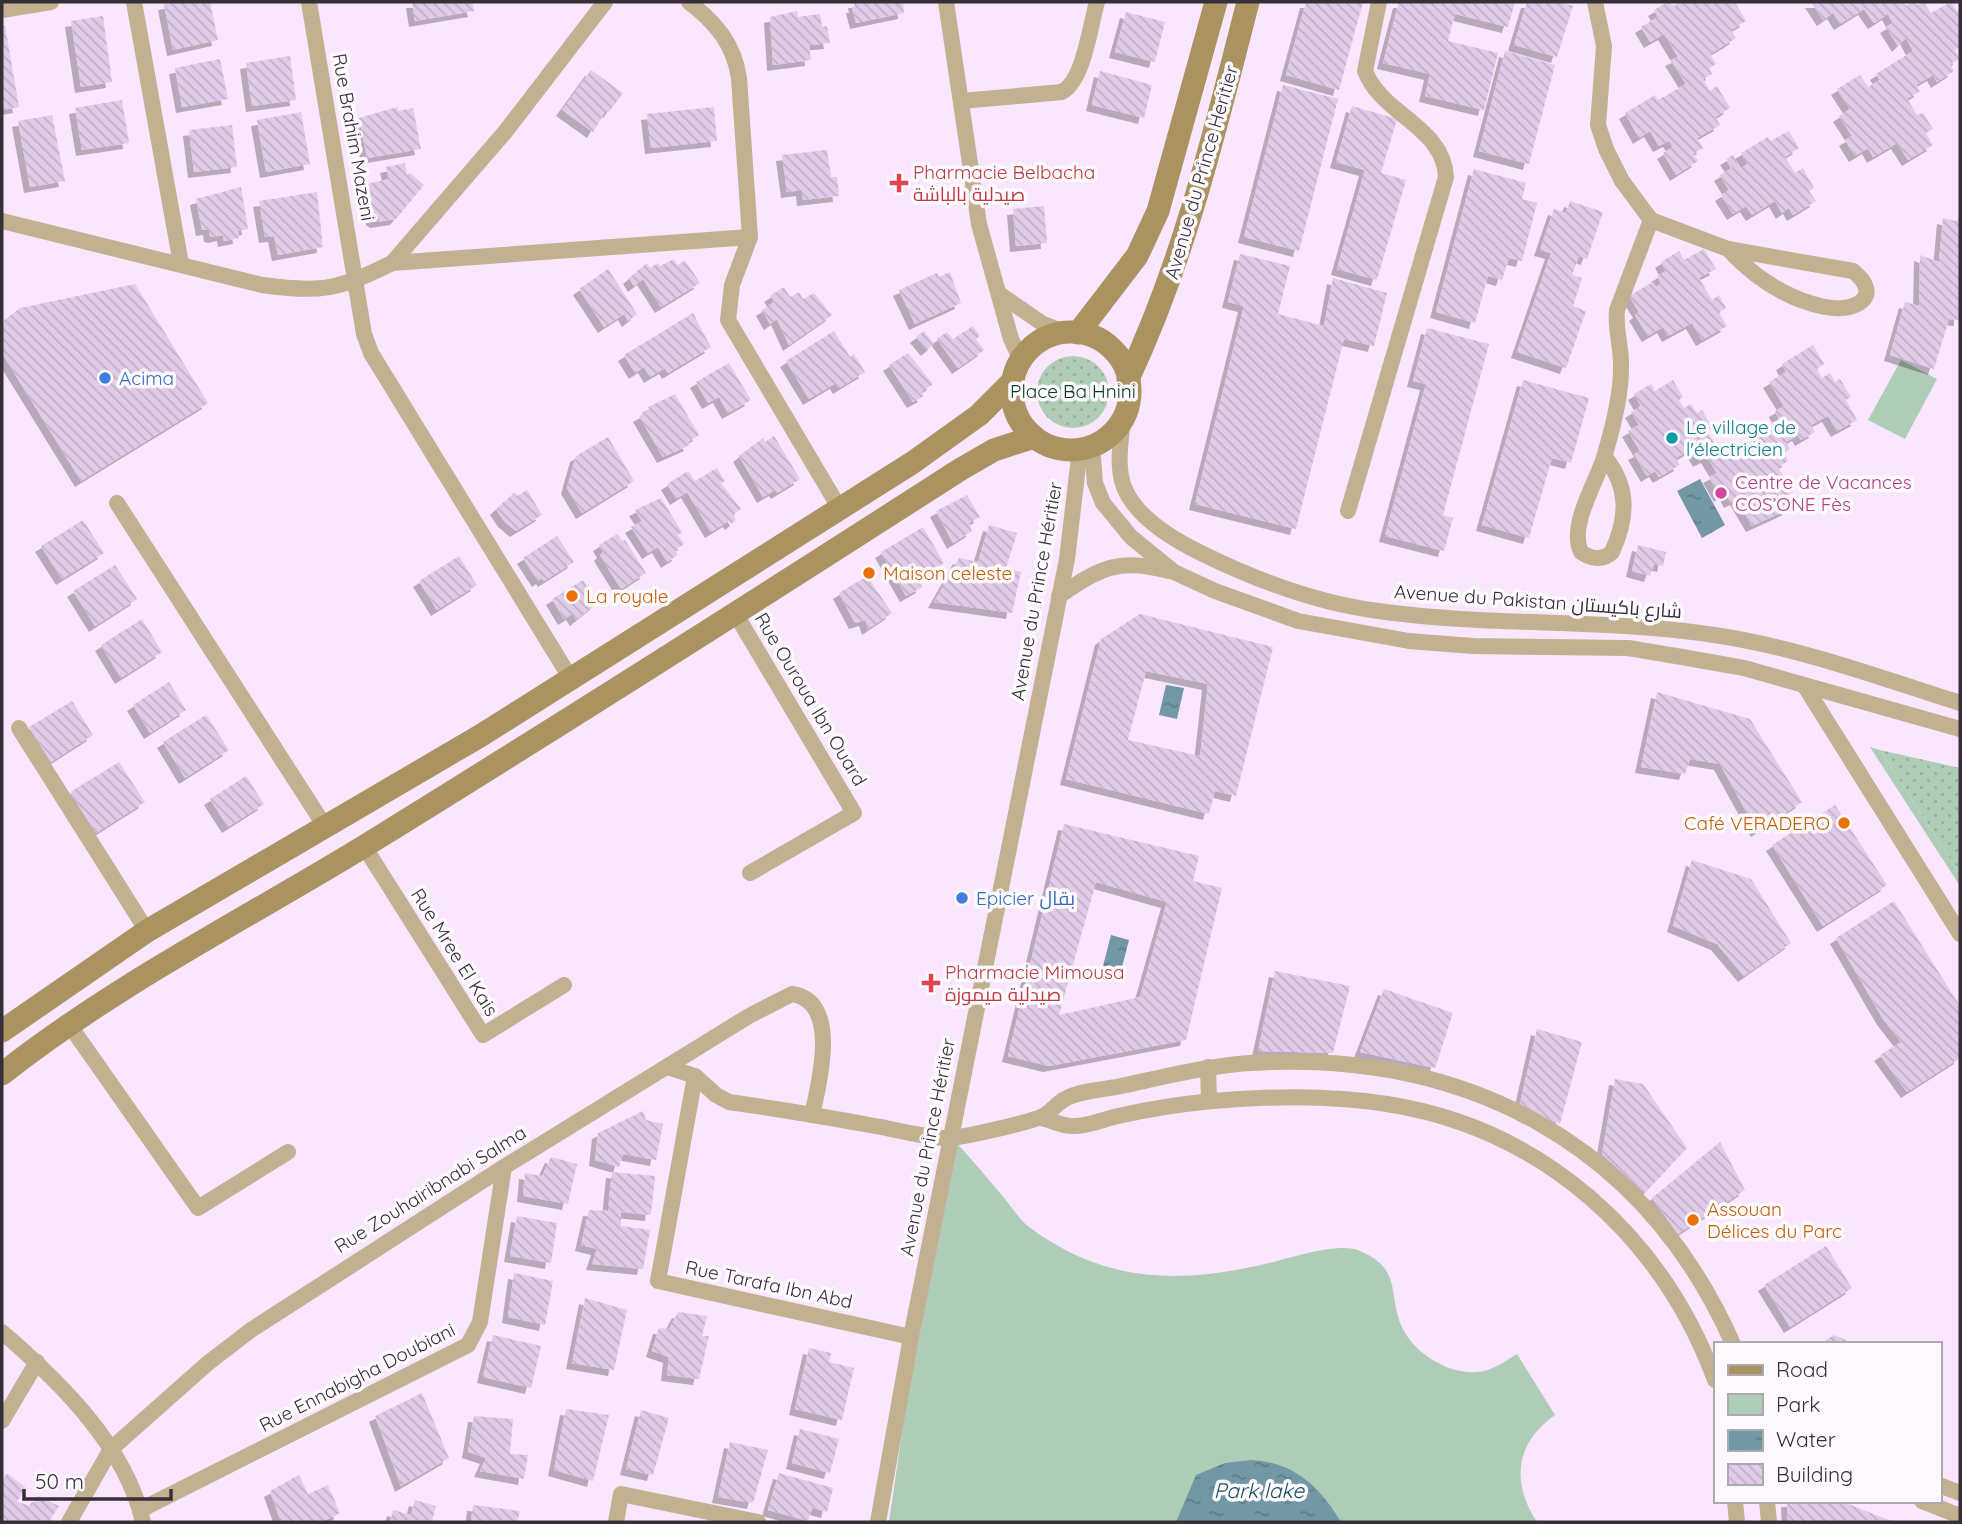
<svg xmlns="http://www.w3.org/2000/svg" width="1962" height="1524" font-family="Quicksand,Cairo,sans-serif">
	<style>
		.green { fill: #afcdb6 }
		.garden { fill: url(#garden-dots) }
		.water { fill: url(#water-ripples) }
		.building { fill: url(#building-back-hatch); fill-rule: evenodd; filter: url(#shadow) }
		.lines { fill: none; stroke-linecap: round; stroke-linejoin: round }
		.minor { stroke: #c1b191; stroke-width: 16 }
		.secondary { stroke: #aa9361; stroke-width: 23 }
		.health-dot { fill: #e0444e; stroke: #fdfafe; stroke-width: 2.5 }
		.shop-dot { fill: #3f7fe0; stroke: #fdfafe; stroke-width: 2.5 }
		.culture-dot { fill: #0f9aa8; stroke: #fdfafe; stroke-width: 2.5 }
		.hotel-dot { fill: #d1479c; stroke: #fdfafe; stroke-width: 2.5 }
		.food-dot { fill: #e8710a; stroke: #fdfafe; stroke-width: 2.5 }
		.labels { text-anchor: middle; stroke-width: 7; stroke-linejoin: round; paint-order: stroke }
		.street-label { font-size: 19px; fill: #362f38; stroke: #fdfafe }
		.health-label { font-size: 19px; fill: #be3a42; stroke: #fdfafe; text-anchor: start }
		.shop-label { font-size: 19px; fill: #366cbe; stroke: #fdfafe; text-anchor: start }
		.park-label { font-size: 19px; fill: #083c1d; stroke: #fdfafe }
		.culture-label { font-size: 19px; fill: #0d838f; stroke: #fdfafe; text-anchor: start }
		.hotel-label { font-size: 19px; fill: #b23c85; stroke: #fdfafe; text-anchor: start }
		.food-label { font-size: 19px; fill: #c56008; stroke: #fdfafe; text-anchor: start }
		.water-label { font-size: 21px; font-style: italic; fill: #194e5e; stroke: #fdfafe }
	</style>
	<defs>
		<pattern id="garden-dots" width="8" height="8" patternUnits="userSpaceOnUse" patternTransform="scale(1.75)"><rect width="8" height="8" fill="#afcdb6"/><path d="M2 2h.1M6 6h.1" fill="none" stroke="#97b09d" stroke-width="1.8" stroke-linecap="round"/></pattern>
		<pattern id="water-ripples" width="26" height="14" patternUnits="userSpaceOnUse" patternTransform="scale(1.75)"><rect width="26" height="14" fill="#7298a5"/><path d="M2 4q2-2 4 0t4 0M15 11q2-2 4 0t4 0" fill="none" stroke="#5e7c87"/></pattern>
		<pattern id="building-back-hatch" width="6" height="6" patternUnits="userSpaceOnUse" patternTransform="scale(1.75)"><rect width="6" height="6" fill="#e2cbe8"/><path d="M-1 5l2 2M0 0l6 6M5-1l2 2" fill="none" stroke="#c2afc8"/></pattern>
		<filter id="shadow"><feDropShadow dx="-6" dy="6" stdDeviation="0" flood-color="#0004"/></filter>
	</defs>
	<rect width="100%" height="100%" fill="#fae6fe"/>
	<!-- green -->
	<g class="green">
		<path d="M1901 360 1937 379 1905 439 1868 420Z"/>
		<path d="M1870 747 1880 750 1960 874V886Z"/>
		<path d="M956 1142C973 1161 989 1180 1005 1199 1012 1208 1020 1220 1029 1227 1108 1286 1186 1284 1277 1261 1297 1256 1341 1242 1360 1251 1402 1269 1388 1293 1401 1325 1413 1354 1453 1378 1484 1371 1496 1368 1507 1360 1517 1354L1555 1415C1515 1443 1511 1483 1537 1522H889L906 1405Z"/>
	</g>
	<!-- garden -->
	<g class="garden">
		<circle cx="1073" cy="392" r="36"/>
		<path d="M1880 750 1960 768V874Z"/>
	</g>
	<!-- water -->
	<g class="water">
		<path d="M1700 479 1725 525 1702 538 1677 491Z"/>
		<path d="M1166 685 1184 688 1177 719 1159 715Z"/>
		<path d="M1111 935 1129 940 1120 975 1102 970Z"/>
		<path d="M1251 1460C1294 1462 1319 1486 1341 1522H1176L1196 1475 1225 1463Z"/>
	</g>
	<!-- building -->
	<g class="building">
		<path d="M175 2H210L218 40 173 50 164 4Z"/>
		<path d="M412 2H472L474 11 415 21Z"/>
		<path d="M854 2H903L904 13 856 23 852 7H855Z"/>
		<path d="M1306 2H1363L1339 90 1286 75Z"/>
		<path d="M1399 2H1515L1508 27 1455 14 1448 41 1498 53 1484 110 1425 96 1430 74 1383 63Z"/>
		<path d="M1527 2H1558L1573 6 1557 57 1514 45Z"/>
		<path d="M1668 2 1674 6 1681 2H1735L1746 21 1731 30 1736 38 1710 54 1716 64 1709 68 1712 74 1703 79 1710 91 1717 86 1730 108 1715 117 1720 125 1697 138 1703 148 1693 154 1698 161 1676 175 1663 153 1673 147 1669 141 1659 146 1650 131 1639 138 1625 113 1655 95 1658 100 1686 84 1671 60 1678 57 1664 34 1650 42 1641 27 1658 17 1654 10Z"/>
		<path d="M1811 2H1903L1906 6 1912 2 1917 5 1924 2 1931 13 1951 2 1957 11 1960 9V47L1955 50 1959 59 1950 64 1954 71 1937 82 1933 75 1916 85 1920 91 1907 99 1917 115 1923 113 1933 129 1926 133 1933 145 1908 160 1897 143 1873 157 1868 148 1855 156 1845 140 1852 136 1839 116 1850 109 1837 89 1860 75 1868 87 1880 80 1876 74 1913 51 1906 38 1898 46 1886 27 1893 23 1888 14 1874 23 1864 9 1840 24 1833 13 1823 20Z"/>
		<path d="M797 11 798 17 820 14 822 27 827 26 830 43 809 45 811 60 773 65 770 17Z"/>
		<path d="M1126 12 1165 22 1155 62 1115 52Z"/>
		<path d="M103 16 112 82 81 87 71 21Z"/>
		<path d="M2 26H5L19 107 2 110Z"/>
		<path d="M1505 51 1555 65 1529 164 1479 151Z"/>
		<path d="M290 56 296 100 252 106 246 63Z"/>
		<path d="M220 59 228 99 182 107 175 68Z"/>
		<path d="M591 70 623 93 609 112 606 110 593 132 562 110Z"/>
		<path d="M1100 71 1152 85 1144 118 1092 105Z"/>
		<path d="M1283 85 1338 99 1299 251 1244 237Z"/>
		<path d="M122 100 129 143 82 150 75 108Z"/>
		<path d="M1352 106 1397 119 1381 173 1406 180 1377 280 1337 269 1365 170 1336 162Z"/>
		<path d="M397 107 398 111 413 108 421 149 367 158 359 118Z"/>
		<path d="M714 107 717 141 651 148 647 114Z"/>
		<path d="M301 112 310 164 266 172 257 120Z"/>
		<path d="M52 115 65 181 30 187 18 121Z"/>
		<path d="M232 125 237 167 194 172 189 130Z"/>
		<path d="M1789 131 1799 148 1785 157 1795 173 1803 168 1814 188 1809 191 1816 201 1793 215 1789 208 1782 213 1775 201 1752 215 1746 206 1733 214 1721 195 1729 190 1720 175 1732 168 1726 159 1733 155 1740 168 1748 164 1741 153 1768 137 1770 141Z"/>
		<path d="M827 150 831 177H837L839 196 803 200 802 190 787 192 782 155Z"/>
		<path d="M405 163 407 175 410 173 424 185 396 219 376 222 372 219 367 184 389 179 386 167Z"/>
		<path d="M1474 169 1526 183 1522 199 1537 203 1522 261 1509 258 1502 280 1488 276 1475 323 1436 312Z"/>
		<path d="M241 187 248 229 238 231 239 238 224 241 223 235 214 237 210 236 209 229 202 230 196 199Z"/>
		<path d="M317 192 323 247 278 255 274 236 265 237 259 201Z"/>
		<path d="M1570 201 1603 212 1587 259 1579 256 1572 275 1582 278 1573 306 1586 311 1566 368 1517 352 1551 253 1540 250 1554 209 1566 213Z"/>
		<path d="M1044 206 1047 243 1016 246 1013 209Z"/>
		<path d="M1960 217V320L1949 319 1934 369 1890 355 1905 302 1919 306 1920 255 1939 262 1943 218 1956 221Z"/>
		<path d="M1704 249 1716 269 1699 278 1712 300 1719 295 1726 308 1719 313 1727 326 1702 340 1692 323 1668 336 1663 327 1648 336 1635 315 1639 312 1629 296 1653 282 1656 287 1661 284 1657 276 1666 271 1661 262 1679 251 1684 260Z"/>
		<path d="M1240 254 1290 266 1278 314 1324 326 1333 278 1387 293 1374 346 1344 339 1296 529 1195 504 1244 306 1228 302Z"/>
		<path d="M674 259 678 265 685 260 700 283 661 307 643 279 634 286 629 278 647 263 650 268 658 263 660 266Z"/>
		<path d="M608 269 637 314 628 321 624 314 604 327 579 289Z"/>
		<path d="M950 272 961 303 915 324 899 290 937 273 939 277Z"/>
		<path d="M135 284 208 403 81 481 2 353V322L20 308Z"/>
		<path d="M784 287 790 297 799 292 803 299 814 293 832 315 789 345 777 319 770 324 762 310 774 302 770 296Z"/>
		<path d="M693 313 711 347 668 373 665 368 650 377 644 367 635 373 624 355Z"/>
		<path d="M973 326 980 336 976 339 984 350 958 368 937 339 947 332 953 339Z"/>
		<path d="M1427 328 1489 344 1443 515 1453 518 1444 551 1385 536 1426 384 1413 381Z"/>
		<path d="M834 331 850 357 854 354 865 372 839 388 836 383 809 399 786 361Z"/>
		<path d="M924 331 934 344 927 350 916 337Z"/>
		<path d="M1813 345 1824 364 1817 369 1822 378 1830 373 1835 382 1840 379 1851 397 1846 400 1857 420 1837 431 1828 416 1811 425 1815 432 1801 440 1798 435 1786 442 1790 449 1784 453 1788 461 1778 467 1793 492 1783 498 1789 509 1752 526 1736 499 1730 502 1725 492 1720 496 1709 477 1717 473 1707 457 1699 461 1692 449 1676 458 1680 465 1659 477 1655 471 1647 476 1634 454 1640 451 1628 431 1639 425 1631 412 1641 406 1634 394 1651 384 1655 391 1673 380 1683 397 1679 400 1684 408 1691 404 1697 413 1702 410 1712 428 1707 431 1717 447 1725 442 1732 455 1748 445 1746 441 1764 430 1767 435 1775 430 1771 423 1779 419 1775 411 1784 406 1769 382 1786 372 1782 364Z"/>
		<path d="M908 353 933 384 921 392 924 396 913 402 889 365Z"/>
		<path d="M729 363 751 400 728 413 719 397 708 403 696 382Z"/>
		<path d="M1523 380 1589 398 1571 463 1552 458 1529 538 1482 525Z"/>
		<path d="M675 394 699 435 688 442 690 445 663 457 639 416 650 410 648 407Z"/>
		<path d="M774 436 800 479 777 493 775 490 763 497 739 456 763 438 765 442Z"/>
		<path d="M608 437 634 481 582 513 567 488 576 456Z"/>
		<path d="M717 468 725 481 721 483 741 509 733 515 736 520 731 524 729 521 711 532 687 492 676 499 667 484 688 471 695 481Z"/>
		<path d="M527 490 542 515 516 531 504 521 496 509 514 493 517 496Z"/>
		<path d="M967 495 980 517 969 523 972 531 953 543 936 511Z"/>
		<path d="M661 498 682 532 678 535 684 544 675 550 678 555 667 562 658 547 648 553 631 527 642 521 635 510Z"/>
		<path d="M83 520 104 553 62 579 41 546Z"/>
		<path d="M989 525 1017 533 1006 568 1021 572 1012 613 934 602 959 558 978 562Z"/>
		<path d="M923 527 944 563 918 579 922 587 906 596 881 552Z"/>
		<path d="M617 534 622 541 625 540 646 573 621 589 600 555 603 552 599 545Z"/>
		<path d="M557 536 574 562 544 581 542 578 538 581 523 558Z"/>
		<path d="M1638 545 1666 552 1663 566 1654 564 1650 576 1632 571Z"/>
		<path d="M459 556 477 585 437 610 419 581Z"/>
		<path d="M115 565 137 599 95 626 73 591Z"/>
		<path d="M867 576 892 613 868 629 865 620 855 623 839 593Z"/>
		<path d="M583 580 597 603 576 620 572 614 564 619 552 599Z"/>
		<path d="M1140 614 1273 647 1236 796 1215 791 1209 814 1066 779 1101 639ZM1146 671 1208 684 1200 756 1128 740Z"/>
		<path d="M142 619 162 652 121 678 101 645Z"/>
		<path d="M169 682 186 710 150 733 133 705Z"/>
		<path d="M1657 692 1750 719 1802 802 1757 831 1720 764 1690 759 1685 774 1641 767Z"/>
		<path d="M72 701 93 735 51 762 29 727Z"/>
		<path d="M206 715 229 750 185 778 163 742Z"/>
		<path d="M119 762 145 802 96 833 70 792Z"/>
		<path d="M246 776 264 804 228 827 210 799Z"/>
		<path d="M1835 805 1887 885 1823 926 1772 845Z"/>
		<path d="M1064 824 1199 856 1193 881 1222 888 1186 1040 1049 1066 1008 1056ZM1096 882 1167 902 1140 997 1059 1015Z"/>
		<path d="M1692 860 1751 879 1791 943 1744 976 1717 944 1673 926Z"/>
		<path d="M1894 901 1960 1006V1058L1907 1092 1880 1055 1901 1042 1883 1019 1836 938Z"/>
		<path d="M1275 971 1350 986 1333 1053 1258 1051Z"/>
		<path d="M1384 989 1453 1013 1435 1068 1360 1052Z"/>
		<path d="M1537 1029 1582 1042 1560 1124 1519 1108Z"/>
		<path d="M1615 1079 1643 1084 1687 1148 1645 1193 1602 1154Z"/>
		<path d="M643 1111 646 1120 663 1124 656 1160 623 1154 619 1167 595 1160 598 1133Z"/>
		<path d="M1720 1142 1745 1190 1678 1234 1652 1198Z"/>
		<path d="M551 1157 577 1164 568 1204 523 1196 525 1173 542 1176Z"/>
		<path d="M612 1172 655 1176 651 1215 621 1212V1226L650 1230 643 1269 592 1264 597 1249 581 1245 589 1210 608 1211Z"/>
		<path d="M517 1216 557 1223 551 1263 510 1256Z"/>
		<path d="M1826 1246 1852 1288 1790 1327 1764 1285Z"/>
		<path d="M514 1273 553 1281 545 1325 508 1317Z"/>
		<path d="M585 1298 627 1310 614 1370 572 1363Z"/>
		<path d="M678 1312 707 1316 702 1336H709L699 1379 667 1375 669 1357 652 1351 659 1328 669 1329Z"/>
		<path d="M493 1335 541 1346 531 1388 483 1377Z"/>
		<path d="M1834 1335 1855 1344H1820Z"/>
		<path d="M809 1348 831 1353 829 1362 854 1368 842 1420 795 1409Z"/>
		<path d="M422 1393 449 1458 401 1486 375 1416Z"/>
		<path d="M566 1409 609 1415 593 1481 554 1470Z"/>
		<path d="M641 1410 669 1418 653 1475 626 1469Z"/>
		<path d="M474 1416 513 1419 510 1454 528 1455 524 1479 480 1471 486 1458 468 1452Z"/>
		<path d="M800 1429 839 1439 830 1473 792 1463Z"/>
		<path d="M730 1442 768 1450 753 1503 718 1497Z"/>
		<path d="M7 1473 25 1487 17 1502 31 1506 38 1496 59 1506 49 1522H2V1482Z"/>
		<path d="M779 1473 833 1488 827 1512 812 1508 808 1521 768 1510Z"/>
		<path d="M299 1475 308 1494 328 1485 340 1513 322 1522H281L270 1491Z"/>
		<path d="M415 1500 436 1506 432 1522H390L393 1510 411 1515Z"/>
		<path d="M1787 1501H1841L1893 1522H1788Z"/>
		<path d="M473 1505 520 1511 517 1522H471Z"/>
	</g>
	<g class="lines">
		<!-- minor -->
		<g class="minor">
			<path d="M134 2 181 264"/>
			<path d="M309 2 364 334 371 353 571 679"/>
			<path d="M689 2C716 23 734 44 739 78L750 237 732 285 728 320 840 509"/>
			<path d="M946 2 979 224 1011 339 1021 360"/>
			<path d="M1595 2 1604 46 1598 125 1606 149 1622 181 1651 220 1728 249 1853 271C1885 297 1854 313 1825 307 1786 299 1755 278 1728 249"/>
			<path d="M2 10 51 2"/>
			<path d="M961 101 1062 92C1084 80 1090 26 1097 2"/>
			<path d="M2 221 262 285C320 293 339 290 392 263L750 237"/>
			<path d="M392 263 505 132 605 2"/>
			<path d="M1001 295 1043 324 1067 333"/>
			<path d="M1123 419C1121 440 1116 466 1124 487 1136 518 1174 540 1203 554 1258 581 1317 603 1378 611 1492 627 1608 618 1721 636 1803 649 1881 678 1960 703"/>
			<path d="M1092 446 1095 483 1103 503 1131 537 1174 572 1215 591 1298 621 1409 641 1473 646 1628 648 1682 657 1744 668 1960 729"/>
			<path d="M1605 457C1629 487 1628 517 1612 552 1603 561 1591 559 1581 552 1568 524 1598 481 1605 454 1613 427 1622 393 1621 364 1621 345 1615 329 1617 310L1651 220"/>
			<path d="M117 503 326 828"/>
			<path d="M1348 511 1446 177C1444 127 1382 115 1365 71L1379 2"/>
			<path d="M1059 596C1100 568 1119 557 1169 571"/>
			<path d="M735 613 854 813 750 873"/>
			<path d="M1804 685 1960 934"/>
			<path d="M19 728 147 931"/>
			<path d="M364 846 483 1035 564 985"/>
			<path d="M68 1023 198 1208 288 1152"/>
			<path d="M667 1067 695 1076 716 1095 729 1102C778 1109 826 1117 875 1126 899 1130 925 1138 948 1138 961 1138 1032 1122 1043 1116 1051 1112 1057 1103 1065 1099 1080 1090 1104 1090 1121 1086 1163 1077 1206 1066 1250 1063 1466 1050 1644 1143 1733 1344"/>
			<path d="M1208 1067 1209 1101"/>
			<path d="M695 1076 658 1281 911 1337"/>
			<path d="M1041 1118C1051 1120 1062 1126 1072 1126 1086 1127 1104 1119 1118 1116 1149 1109 1181 1104 1213 1101 1271 1096 1330 1095 1387 1104 1542 1128 1662 1236 1715 1380"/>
			<path d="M2 1332C59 1381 126 1446 143 1522"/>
			<path d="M2 1421 37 1362"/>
			<path d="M1939 1485 1960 1493"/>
			<path d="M1735 1501 1737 1522"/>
			<path d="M1767 1501 1769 1522"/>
			<path d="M1922 1501 1960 1516"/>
			<path d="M140 1510 468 1345 480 1322 504 1167"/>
			<path d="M69 1522 111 1449 208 1363 251 1330 504 1167 749 1016 792 994C841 1001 819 1084 812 1115"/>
			<path d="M616 1522 621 1494 758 1522"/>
			<path d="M878 1522 911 1337 1067 559 1080 449"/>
		</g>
		<!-- secondary -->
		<g class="secondary">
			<circle cx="1071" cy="391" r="59"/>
			<path d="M1078 333 1137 256 1158 211 1216 2"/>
			<path d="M1128 379C1185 258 1215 130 1248 2"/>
			<path d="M2 1031 147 931 480 736 912 463 979 415 1013 381"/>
			<path d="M2 1074C116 984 244 920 368 844 567 721 765 595 961 469L994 450 1034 437"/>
		</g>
	</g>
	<!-- markers -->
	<g class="health-dot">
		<path d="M895.5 172.5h7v7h7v7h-7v7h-7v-7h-7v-7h7z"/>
		<path d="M927.5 972.5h7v7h7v7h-7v7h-7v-7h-7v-7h7z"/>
	</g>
	<g class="shop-dot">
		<circle cx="105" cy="378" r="7"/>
		<circle cx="962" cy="898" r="7"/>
	</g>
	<circle class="culture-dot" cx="1672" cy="438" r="7"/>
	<circle class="hotel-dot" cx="1721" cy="493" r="7"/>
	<g class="food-dot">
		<circle cx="869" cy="573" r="7"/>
		<circle cx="572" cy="596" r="7"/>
		<circle cx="1844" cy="823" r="7"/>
		<circle cx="1693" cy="1220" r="7"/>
	</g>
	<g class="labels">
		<!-- street labels -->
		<g class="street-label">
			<text transform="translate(354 137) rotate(80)" y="7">Rue Brahim Mazeni</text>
			<text transform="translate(1201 172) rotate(-74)" y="7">Avenue du Prince Heritier</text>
			<text transform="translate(1036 591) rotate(-80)" y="7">Avenue du Prince Héritier</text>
			<text transform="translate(1538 601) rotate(4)" y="7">Avenue du Pakistan شارع باكيستان</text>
			<text transform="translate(811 699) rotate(59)" y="7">Rue Ouroua Ibn Ouard</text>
			<text transform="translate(455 952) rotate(58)" y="7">Rue Mree El Kais</text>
			<text transform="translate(927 1147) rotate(-79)" y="7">Avenue du Prince Héritier</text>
			<text transform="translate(430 1189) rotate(-32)" y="7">Rue Zouhairibnabi Salma</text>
			<text transform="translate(769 1284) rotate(12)" y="7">Rue Tarafa Ibn Abd</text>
			<text transform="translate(357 1377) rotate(-27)" y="7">Rue Ennabigha Doubiani</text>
		</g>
		<!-- health labels -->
		<g class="health-label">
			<text x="913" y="179">Pharmacie Belbacha<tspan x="913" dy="22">صيدلية بالباشة</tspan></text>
			<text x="945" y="979">Pharmacie Mimousa<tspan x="945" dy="22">صيدلية ميموزة</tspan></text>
		</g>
		<!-- shop labels -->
		<g class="shop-label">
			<text x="119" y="385">Acima</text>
			<text x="976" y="905">Epicier بقال</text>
		</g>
		<!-- park labels -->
		<g class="park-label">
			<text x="1073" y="398">Place Ba Hnini</text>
		</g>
		<!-- culture labels -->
		<g class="culture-label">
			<text x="1686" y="434">Le village de<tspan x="1686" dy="22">l'électricien</tspan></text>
		</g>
		<!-- hotel labels -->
		<g class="hotel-label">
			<text x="1735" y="489">Centre de Vacances<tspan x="1735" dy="22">COS’ONE Fès</tspan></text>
		</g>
		<!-- food labels -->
		<g class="food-label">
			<text x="883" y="580">Maison celeste</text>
			<text x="586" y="603">La royale</text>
			<text x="1830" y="830" text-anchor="end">Café VERADERO</text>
			<text x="1707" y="1216">Assouan<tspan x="1707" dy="22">Délices du Parc</tspan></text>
		</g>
		<!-- water labels -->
		<g class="water-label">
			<text x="1259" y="1498">Park lake</text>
		</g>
	</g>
	<!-- border -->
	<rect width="1962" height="1524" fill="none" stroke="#362f38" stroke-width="7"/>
	<!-- legend -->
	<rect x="1714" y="1342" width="228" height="161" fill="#fdfafe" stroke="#ada9af" stroke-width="2"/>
	<rect x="1728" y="1365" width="35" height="10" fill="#aa9361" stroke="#ada9af" stroke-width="2"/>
	<text x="1776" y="1377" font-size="21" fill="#362f38">Road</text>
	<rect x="1728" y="1394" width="35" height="21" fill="#afcdb6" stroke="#ada9af" stroke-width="2"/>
	<text x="1776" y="1412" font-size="21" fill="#362f38">Park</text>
	<rect x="1728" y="1430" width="35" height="21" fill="url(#water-ripples)" stroke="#ada9af" stroke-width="2"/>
	<text x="1776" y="1447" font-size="21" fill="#362f38">Water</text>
	<rect x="1728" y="1464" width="35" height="21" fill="url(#building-back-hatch)" stroke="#ada9af" stroke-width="2"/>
	<text x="1776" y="1482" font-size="21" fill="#362f38">Building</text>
	<!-- scale -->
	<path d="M24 1489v10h147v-10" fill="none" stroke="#362f38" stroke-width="3.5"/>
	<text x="35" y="1489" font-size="21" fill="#362f38" stroke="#fdfafe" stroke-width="5" paint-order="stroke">50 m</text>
</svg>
